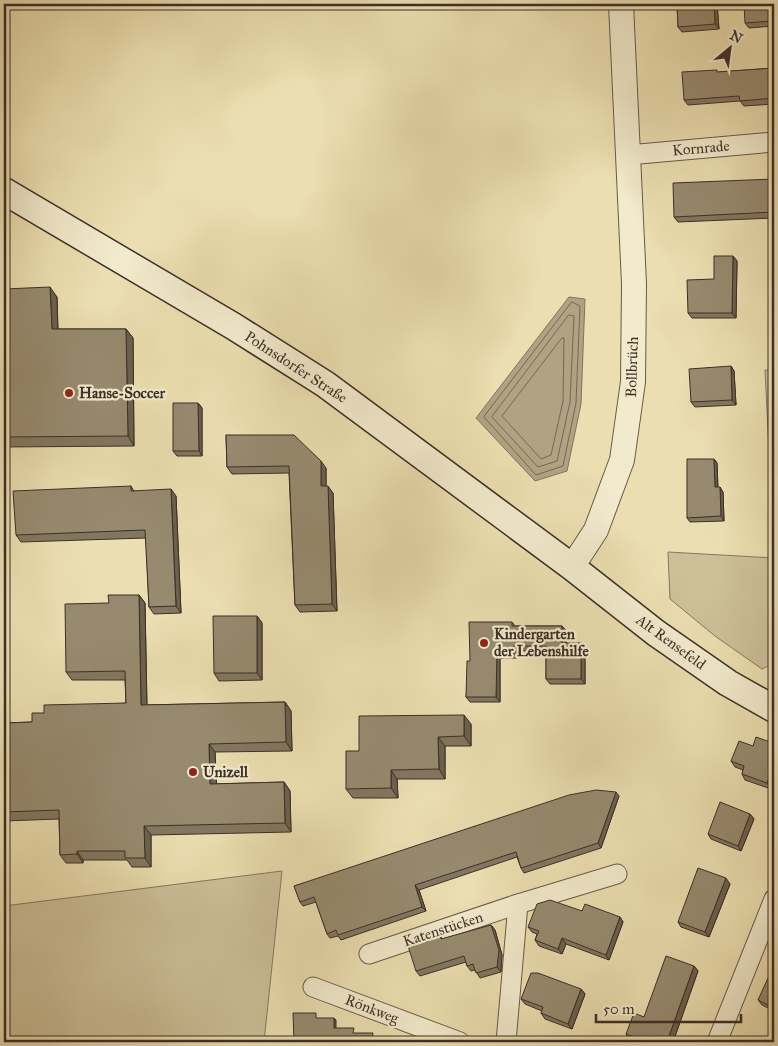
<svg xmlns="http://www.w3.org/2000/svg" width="778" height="1046" font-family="'IM FELL Great Primer',serif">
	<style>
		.green { fill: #cdc099; stroke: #857860 }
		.water { fill: #b0a282; stroke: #82745e }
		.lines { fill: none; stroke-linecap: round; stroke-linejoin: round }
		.shore { stroke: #766855; stroke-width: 1 }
		.minor-casing { stroke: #685b4a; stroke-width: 21 }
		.tertiary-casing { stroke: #685b4a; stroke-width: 26 }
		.secondary-casing { stroke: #3d2f28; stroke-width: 29 }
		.minor { stroke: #f2eacc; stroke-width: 19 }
		.tertiary { stroke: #f2eacc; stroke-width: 24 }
		.secondary { stroke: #f2eacc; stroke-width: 26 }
		.wall { fill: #82775f; stroke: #3d2f28 }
		.shaded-wall { fill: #6a614e; stroke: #3d2f28 }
		.building { fill: #978a6f; stroke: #3d2f28 }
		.poi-dot { fill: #8f2418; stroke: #f2eacc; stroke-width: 2 }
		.labels { text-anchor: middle; stroke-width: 4.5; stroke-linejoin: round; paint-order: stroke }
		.street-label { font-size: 15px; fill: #3d2f28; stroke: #f2eacc }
		.poi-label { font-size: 15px; font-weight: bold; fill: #3d2f28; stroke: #f2eacc; text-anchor: start }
	</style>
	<rect width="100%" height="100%" fill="#ebdeb0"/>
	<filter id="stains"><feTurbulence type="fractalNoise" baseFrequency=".004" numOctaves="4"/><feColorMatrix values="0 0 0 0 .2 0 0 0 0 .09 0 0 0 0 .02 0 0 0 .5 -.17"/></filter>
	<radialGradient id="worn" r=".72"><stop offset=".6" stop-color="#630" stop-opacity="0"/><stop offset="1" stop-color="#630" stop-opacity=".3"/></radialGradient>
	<!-- green -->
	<g class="green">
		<path d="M765 370 774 371V554Z"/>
		<path d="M668 552 774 558V663L762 669 715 636 670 599Z"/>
		<path d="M282 871 264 1042H4V906Z"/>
	</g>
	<!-- water -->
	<path class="water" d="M569 297 585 299 581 404 567 471 535 481 476 418Z"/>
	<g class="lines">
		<!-- shore -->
		<g class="shore">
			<path d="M572 302 580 306 576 403 563 466 536 475 484 417Z"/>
			<path d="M569 315 574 316 570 402 557 461 538 467 492 417Z"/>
			<path d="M564 338 563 401 551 455 541 459 502 416 561 339Z"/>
		</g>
		<defs>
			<g id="minor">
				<path d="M628 155 774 142"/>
				<path d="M369 954 518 904"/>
				<path d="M313 987 460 1042"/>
				<path d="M506 1042 518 904 617 874"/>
				<path d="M717 1042 774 899"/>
			</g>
			<path id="tertiary" d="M572 567 596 530 622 460 633 382 634 284 621 4"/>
			<path id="secondary" d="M4 191 233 326 325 384 572 567 656 633 728 683 774 709"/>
		</defs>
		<!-- minor casing -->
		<use href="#minor" class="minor-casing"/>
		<!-- tertiary casing -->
		<use href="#tertiary" class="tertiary-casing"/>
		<!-- secondary casing -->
		<use href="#secondary" class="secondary-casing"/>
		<!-- minor -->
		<use href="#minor" class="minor"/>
		<!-- tertiary -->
		<use href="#tertiary" class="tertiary"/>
		<!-- secondary -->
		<use href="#secondary" class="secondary"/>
	</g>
	<!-- wall -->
	<g class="wall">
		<path d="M677 4H717L719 29 682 32 678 27Z"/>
		<path d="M774 4V26L749 28 745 23Z"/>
		<path d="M774 68V104L744 106 740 101 688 105 684 100 719 72Z"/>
		<path d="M774 179V218L678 222 674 217Z"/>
		<path d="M733 256 737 261 736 318H692L688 313Z"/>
		<path d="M4 289 57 297 58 329H126L133 338 134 446 4 447Z"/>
		<path d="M731 366 734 371 736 405 695 407 691 402Z"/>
		<path d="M198 403 202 408V456H177L173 451Z"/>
		<path d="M226 435 326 468V486L333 493 337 611 300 612 295 605 289 473 232 474 227 467Z"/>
		<path d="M714 459 717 463 718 487 723 492 724 521 690 522 687 518Z"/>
		<path d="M131 486 134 491 176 496 181 613 154 614 149 607 146 538 21 542 16 535Z"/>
		<path d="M139 595 145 603 147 705 285 702 291 711 292 751 215 752 216 784 284 782 290 791 291 832 151 835V867H132L127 860H83V863H66L60 855 59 819 4 821V723L32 722 44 713 126 703 125 680H72L66 672 109 603Z"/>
		<path d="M257 616 262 623V680L219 681 214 673Z"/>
		<path d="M512 622 515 626H562L566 631V643L585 648V684H550L546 679V651H516L517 658H500V702H470L466 697 470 661Z"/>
		<path d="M471 724V746H445V779H397L398 798H353L346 789 359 751Z"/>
		<path d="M773 743 774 744V778L771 789 745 780 742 774 743 770 735 767 731 761 753 746Z"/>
		<path d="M619 796 601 848 524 873 521 868 517 857 419 890 426 911 341 940 338 936 330 938 327 934 316 902 303 906 300 902 294 886Z"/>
		<path d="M750 814 754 819 741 851 711 839 708 834Z"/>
		<path d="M730 884 709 937 681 927 678 922Z"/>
		<path d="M582 911 620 917 623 922 609 960 566 944 562 954 539 946 535 940 537 934 532 932 528 927Z"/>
		<path d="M491 925 495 930 502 955 501 972 480 978 475 970 471 971 467 966 466 962 420 976 416 971 440 936 443 939Z"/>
		<path d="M694 966 698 971 673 1042H637L629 1039 626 1034 644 1017Z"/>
		<path d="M774 978V1011L762 1005 758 1000Z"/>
		<path d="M581 989 585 994 572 1029 545 1019 541 1013 542 1011 525 1004 521 999Z"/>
	</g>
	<!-- shaded-wall -->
	<g class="shaded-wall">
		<path d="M714 4H717L719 29 715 24Z"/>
		<path d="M733 256 737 261 736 318 732 313Z"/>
		<path d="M50 287 57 297 58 339 52 329Z"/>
		<path d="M126 329 133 338 134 446 128 436Z"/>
		<path d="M731 366 734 371 736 405 732 400Z"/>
		<path d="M198 403 202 408V456L199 451Z"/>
		<path d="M714 459 717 463 718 492 715 487Z"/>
		<path d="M321 461 326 468V493L321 486Z"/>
		<path d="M328 486 333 493 337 611 332 604Z"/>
		<path d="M720 487 723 492 724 521 721 516Z"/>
		<path d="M171 489 176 496 181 613 176 606Z"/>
		<path d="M139 595 145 603 147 713 141 705Z"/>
		<path d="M257 616 262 623V680L257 673Z"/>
		<path d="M562 626 566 631V648L562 643Z"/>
		<path d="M581 643 585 648V684L581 679Z"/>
		<path d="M513 646 516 651 517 658 513 653Z"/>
		<path d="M497 653 500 658V702L496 697Z"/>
		<path d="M285 702 291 711 292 751 286 742Z"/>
		<path d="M464 715 471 724V746L464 736Z"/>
		<path d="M438 737 445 746V779L439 769Z"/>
		<path d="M773 743 774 744V756L770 751Z"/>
		<path d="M209 744 215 752 217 792 210 784Z"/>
		<path d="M774 763V778L771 789 767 783Z"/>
		<path d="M391 770 397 779 398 798 391 788Z"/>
		<path d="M284 782 290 791 291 832 285 823Z"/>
		<path d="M616 792 619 796 601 848 598 843Z"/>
		<path d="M750 814 754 819 741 851 738 846Z"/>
		<path d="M144 826 151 835V867L145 858Z"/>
		<path d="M77 851 83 860V863L77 854Z"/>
		<path d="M726 878 730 884 709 937 705 932Z"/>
		<path d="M415 885 419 890 426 911 422 907Z"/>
		<path d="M620 917 623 922 609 960 606 955Z"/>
		<path d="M491 925 495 930 502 955 501 972 497 967Z"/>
		<path d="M562 938 566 944 562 954 558 949Z"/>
		<path d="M694 966 698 971 673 1042H667Z"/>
		<path d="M581 989 585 994 572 1029 568 1024Z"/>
		<path d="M334 1018 336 1020V1030L334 1028Z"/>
	</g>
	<!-- building -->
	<g class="building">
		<path d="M677 4H714L715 24 678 27Z"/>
		<path d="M744 4H773L774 21 745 23Z"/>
		<path d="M774 68V98L740 101 739 96 684 100 682 72 717 70V72Z"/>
		<path d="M774 179V212L674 217 673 183Z"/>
		<path d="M714 256H733L732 313H688L687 280 714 279Z"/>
		<path d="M50 287 52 329H126L128 436 4 437V289Z"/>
		<path d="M731 366 732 400 691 402 689 369Z"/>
		<path d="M173 403H198L199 451H173Z"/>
		<path d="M226 435H294L321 461V486H328L332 604 295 605 289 466 227 467Z"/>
		<path d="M687 459H714L715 487H720L721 516 687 518Z"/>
		<path d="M131 486V491L171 489 176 606 149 607 145 530 16 535 13 491Z"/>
		<path d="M108 595H139L141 705 285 702 286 742 209 744 210 784 284 782 285 823 144 826 145 858H125V851H77V854L60 855 59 810 4 812V723L32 722V713H44V705L126 703 125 671 66 672 65 604 109 603Z"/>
		<path d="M213 616H257V673H214Z"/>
		<path d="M469 622H512V626H562V643H581V679H546V646H513V653H497L496 697H466L467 661H470Z"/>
		<path d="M464 715V736L438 737 439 769 391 770V788L346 789V751H359V716Z"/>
		<path d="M756 737 773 743 770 751 774 752V763L767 783 742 774 744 766 731 761 739 741 753 746Z"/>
		<path d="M596 790 616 792 598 843 521 868 516 852 415 885 422 907 338 935 336 930 327 934 314 897 300 902 294 886 569 795Z"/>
		<path d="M720 802 750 814 738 846 708 834Z"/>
		<path d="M698 868 726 878 705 932 678 922Z"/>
		<path d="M550 900 582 911 585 904 620 917 606 955 562 938 558 949 535 940 539 931 528 927 537 904Z"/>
		<path d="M491 925 499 950 497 967 476 973 473 964 467 966 464 956 416 971 408 946 440 936 441 939Z"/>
		<path d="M666 956 694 966 667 1042H638L639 1039 626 1034 634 1013 644 1017Z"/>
		<path d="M531 973H538L581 989 568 1024 541 1013 543 1007 521 999Z"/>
		<path d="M769 976 774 978V1008L758 1000Z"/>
		<path d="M293 1013H316V1018H334V1028H354L353 1033H373L372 1039H391V1042H294Z"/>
	</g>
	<!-- markers -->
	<g class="poi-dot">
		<circle cx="69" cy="393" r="5"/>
		<circle cx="484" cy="643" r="5"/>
		<circle cx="193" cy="772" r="5"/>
	</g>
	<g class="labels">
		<!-- street labels -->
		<g class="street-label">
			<text transform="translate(701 148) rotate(-5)" y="5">Kornrade</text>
			<text transform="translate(296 367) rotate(33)" y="5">Pohnsdorfer Straße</text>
			<text transform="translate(632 367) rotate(-88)" y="5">Bollbrüch</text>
			<text transform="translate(671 642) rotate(36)" y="5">Alt Rensefeld</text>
			<text transform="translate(443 929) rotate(-18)" y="5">Katenstücken</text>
			<text transform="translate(372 1009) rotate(21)" y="5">Rönkweg</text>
		</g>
		<!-- poi labels -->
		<g class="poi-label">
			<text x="79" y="398">Hanse-Soccer</text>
			<text x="494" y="639">Kindergarten<tspan x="494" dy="17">der Lebenshilfe</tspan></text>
			<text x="203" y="777">Unizell</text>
		</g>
	</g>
	<!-- margin -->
	<rect width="778" height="1046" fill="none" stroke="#ebdeb0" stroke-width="20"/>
	<rect x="5" y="5" width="768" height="1036" fill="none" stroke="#3d2f28" stroke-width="2.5"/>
	<rect x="10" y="10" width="758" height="1026" fill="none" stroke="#3d2f28"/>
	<!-- north arrow -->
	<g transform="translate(730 48) rotate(29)" stroke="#f2eacc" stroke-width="4" paint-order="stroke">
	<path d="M0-4L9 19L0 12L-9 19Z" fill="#3d2f28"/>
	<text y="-8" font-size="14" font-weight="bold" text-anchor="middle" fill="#3d2f28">N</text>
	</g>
	<!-- scale -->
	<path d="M596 1014v8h145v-8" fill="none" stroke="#3d2f28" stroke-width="2.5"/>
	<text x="603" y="1014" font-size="15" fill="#3d2f28" stroke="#f2eacc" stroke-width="4" paint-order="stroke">50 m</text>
	<rect width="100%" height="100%" filter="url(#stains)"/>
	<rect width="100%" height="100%" fill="url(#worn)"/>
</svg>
